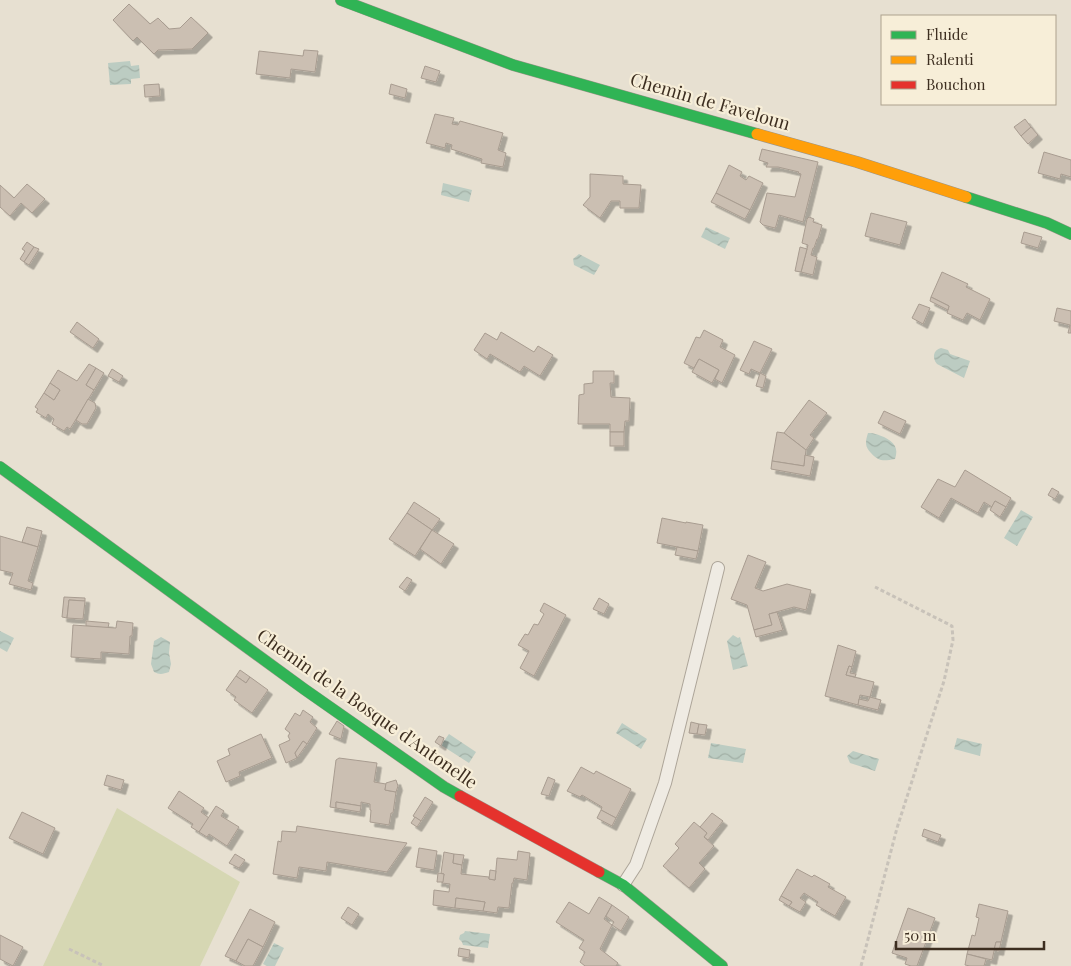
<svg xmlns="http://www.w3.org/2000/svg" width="1071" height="966" font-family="'Playfair Display',serif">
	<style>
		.green { fill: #d6d7b3 }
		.water { fill: url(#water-waves) }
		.building { fill: #cbbfb2; stroke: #a89c90; filter: url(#shadow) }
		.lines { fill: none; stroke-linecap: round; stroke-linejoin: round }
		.lane-casing { stroke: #ada599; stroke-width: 14 }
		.fast-casing { stroke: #9c958a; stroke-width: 12 }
		.slow-casing { stroke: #9c958a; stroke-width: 12 }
		.jam-casing { stroke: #9c958a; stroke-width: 12 }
		.path { stroke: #c8c2b9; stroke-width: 3; stroke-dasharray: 4 2.5; stroke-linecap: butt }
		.lane { stroke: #efebe3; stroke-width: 12 }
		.fast { stroke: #30b455; stroke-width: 11 }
		.slow { stroke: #ff9f0a; stroke-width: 11 }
		.jam { stroke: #e5322d; stroke-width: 11 }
		.labels { text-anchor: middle; stroke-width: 4.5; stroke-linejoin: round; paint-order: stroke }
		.street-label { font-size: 18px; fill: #3d2e20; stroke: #f7eed8 }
	</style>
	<defs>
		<pattern id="water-waves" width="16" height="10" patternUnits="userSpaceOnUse" patternTransform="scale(1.25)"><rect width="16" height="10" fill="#bcccc2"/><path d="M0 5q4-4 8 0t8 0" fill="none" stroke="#a2b0a6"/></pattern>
		<filter id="shadow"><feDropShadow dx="4.5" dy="4.5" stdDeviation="0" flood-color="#0004"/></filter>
	</defs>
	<rect width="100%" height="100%" fill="#e7e0d1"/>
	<!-- green -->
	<path class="green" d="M117 808 240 882 200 966H43Z"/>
	<!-- water -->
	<g class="water">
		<path d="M130 61 131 66 139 65 140 78 131 79V84L110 85 108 63Z"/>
		<path d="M443 183 472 190 469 202 441 195Z"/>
		<path d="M706 227 730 238 725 249 701 237Z"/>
		<path d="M579 254 600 265 594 275 574 265 573 259Z"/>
		<path d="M941 348 948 350 950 354 970 361 964 378 937 364C932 358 933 350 941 348Z"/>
		<path d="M868 433C875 433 878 435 884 437 894 442 899 448 895 459 884 461 879 462 871 453 865 447 865 442 868 433Z"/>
		<path d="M1021 510 1033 517 1017 546 1004 538Z"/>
		<path d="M0 631 14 638 7 652 0 648Z"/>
		<path d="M733 635 738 638 740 637 748 666 733 670 727 641Z"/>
		<path d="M161 637 170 642 169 653 171 664 169 672C163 674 160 675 154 672L151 664 154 641Z"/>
		<path d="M622 723 647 739 641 749 616 733Z"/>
		<path d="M449 734 476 752 469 763 441 745Z"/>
		<path d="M957 738 982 744 980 756 954 749Z"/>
		<path d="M711 743 746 749 743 763 708 758Z"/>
		<path d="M853 751 879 759 875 771 850 763 847 756Z"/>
		<path d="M465 931 490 934 488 948 463 945 462 942 459 939 460 935 464 933Z"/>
		<path d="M274 943 284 948 275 966H267L263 964Z"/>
	</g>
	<!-- building -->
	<g class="building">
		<path d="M129 4 150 24 158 18 169 29 180 28 191 17 208 33 192 49 158 50 154 54 137 37 133 41 113 20Z"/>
		<path d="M304 50 318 51 315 72 291 69 290 78 256 74 259 51 303 56Z"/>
		<path d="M425 66 440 71 436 82 421 78Z"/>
		<path d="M159 84 160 96 145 97 144 85Z"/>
		<path d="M391 84 407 89 405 98 389 94Z"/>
		<path d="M435 114 454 118 452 124 458 125 460 121 503 133 498 150 506 153 503 167 481 163 482 159 451 149 452 145 446 143 445 148 426 143Z"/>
		<path d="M1025 119 1031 127 1021 136 1014 127Z"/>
		<path d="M1031 127 1038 135 1028 144 1021 136Z"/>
		<path d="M762 149 818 162 803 222 779 215 776 226 775 228 763 225 760 222 767 193 795 197 801 174 798 173 799 172 778 167H766L768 163 759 160Z"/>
		<path d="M1044 152 1071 160V177L1061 174 1060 179 1038 173Z"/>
		<path d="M729 165 742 172 740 176 746 180 749 176 763 183 750 210 716 193Z"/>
		<path d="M590 174 623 176V184L641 185 639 208H620V201H611L600 218 583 205 590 197Z"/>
		<path d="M27 184 45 199 32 213 21 203 10 216 0 207V185L14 198Z"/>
		<path d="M716 193 750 210 745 219 711 202Z"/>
		<path d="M871 213 907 222 900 245 865 236Z"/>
		<path d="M809 217 814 219 813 222 822 225 818 239H817L814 248H813L811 255 817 257 813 275 801 272 808 245 802 243 807 219Z"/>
		<path d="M1024 232 1042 237 1038 248 1021 243Z"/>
		<path d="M27 242 34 247 24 262 20 259 25 251 22 249Z"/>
		<path d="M34 247 39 249 29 265 24 262Z"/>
		<path d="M800 247 807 249 801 272 795 271Z"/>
		<path d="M942 272 968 284 966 287 990 299 980 320 967 313 963 320 947 313 949 306 931 297Z"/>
		<path d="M931 297 949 306 948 310 930 301Z"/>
		<path d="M919 304 930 308 923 324 912 318Z"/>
		<path d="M1057 308 1071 311V333H1068L1070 325 1054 321Z"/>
		<path d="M77 322 99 339 93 348 70 332Z"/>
		<path d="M704 330 723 340 720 347 735 355 722 383 715 379 719 370 699 359 694 368 684 363 696 337 700 338Z"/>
		<path d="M501 332 534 352 538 346 553 355 540 376 524 366 520 372 490 354 487 359 474 350 485 333 497 340Z"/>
		<path d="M754 341 772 349 760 373 751 369 749 374 740 370Z"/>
		<path d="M699 359 719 370 712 383 692 372Z"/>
		<path d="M89 364 96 368 86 385 94 390 70 429 67 427 64 431 52 424 54 419 48 414 46 418 36 412 38 409 35 407 44 393 54 400 60 390 50 383 58 370 77 381Z"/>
		<path d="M96 368 104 373 94 390 86 385Z"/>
		<path d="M112 369 123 376 119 382 108 376Z"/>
		<path d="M593 371H614V383H610L611 397 630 398 629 421H625L624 432H610V424H578L579 395 584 394V384L593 383Z"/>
		<path d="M760 373 766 376 763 388 756 386Z"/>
		<path d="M50 383 60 390 54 400 44 393Z"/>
		<path d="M88 399 95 403 96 408 87 424H82L76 420Z"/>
		<path d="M809 400 827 413 810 435 814 438 806 450 784 433Z"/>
		<path d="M884 411 906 421 900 434 878 423Z"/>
		<rect x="610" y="432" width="14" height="14"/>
		<path d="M777 432 784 433 806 450 804 466 772 461Z"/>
		<path d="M805 455 814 457 810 476 771 469 772 461 804 466Z"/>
		<path d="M965 470 1011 498 1006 507 995 501 992 507 984 502 978 513 951 498 939 518 921 507 938 479 955 487Z"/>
		<path d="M1052 488 1059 492 1055 499 1048 495Z"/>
		<path d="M995 501 1006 507 1000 517 990 510Z"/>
		<path d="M414 502 440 519 432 530 407 513Z"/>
		<path d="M407 513 432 530 415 556 389 539Z"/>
		<path d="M662 518 686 523V522L703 525 698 551 657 543Z"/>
		<path d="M27 527 42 531 38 547 22 542Z"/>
		<path d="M432 530 454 544 441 564 420 549Z"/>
		<path d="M0 536 38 547 28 581 33 583 31 590 9 584 13 573 0 570Z"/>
		<path d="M677 547 698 551 696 559 675 555Z"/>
		<path d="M748 555 766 562 755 588 763 591 787 584 811 590 806 610 794 607 769 614 772 625 754 630 747 605 731 599Z"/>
		<path d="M407 577 412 580 405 591 399 587Z"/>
		<path d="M64 597 85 598V601L69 600 67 618 62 617Z"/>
		<path d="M599 598 609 604 604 614 593 609Z"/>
		<path d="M69 600 85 601 83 619 67 618Z"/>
		<path d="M544 603 566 615 534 676 520 668 529 651 518 645 525 634 528 635 534 624 538 625 544 614 540 611Z"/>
		<path d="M777 612 783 630 756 637 754 630 772 625 769 614Z"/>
		<path d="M86 621 109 623 108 628 86 626Z"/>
		<path d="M117 621 133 623 132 636H130L129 654 101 652V659L71 657 73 625 116 628Z"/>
		<path d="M838 645 856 651 852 667 849 666 846 675 874 682 870 697 860 695 858 705 825 696Z"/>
		<path d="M849 666 852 667 850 673 856 674 855 677 846 675Z"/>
		<path d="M240 670 250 677 246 683 236 676Z"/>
		<path d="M236 676 246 683 250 677 268 690 252 713 234 700 236 697 226 690Z"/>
		<path d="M870 697 881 700 878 710 858 705 859 699 868 701Z"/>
		<path d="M303 710 313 717 310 722 317 728 307 744 303 741 295 753 297 758 286 763 279 745 290 740 288 736 290 733 285 729 295 713 300 716Z"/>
		<path d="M337 721 344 726 341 739 329 734Z"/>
		<path d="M691 722 699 724 697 734 689 733Z"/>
		<path d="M699 724 707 725 705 735 697 734Z"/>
		<path d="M261 734 272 758 239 772 240 776 226 782 217 761 230 755 228 749Z"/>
		<path d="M439 736 444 738 441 746 435 742Z"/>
		<path d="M303 741 307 744 297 758 295 753Z"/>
		<path d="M339 758 377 763 374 782 386 784 385 790 396 792 393 813H391L389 825 370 822 371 810H370V804L361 802V806L336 802V808L330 807 336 760Z"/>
		<path d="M581 767 594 774 596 771 631 789 616 818 601 810 602 807 582 795 580 797 567 791Z"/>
		<path d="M107 775 124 780 121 790 104 785Z"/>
		<path d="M548 777 555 780 549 796 541 794Z"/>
		<path d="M396 780 398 786 396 792 385 790 386 783Z"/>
		<path d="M179 791 204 808 201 812 209 818 199 832 191 827 193 824 168 808Z"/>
		<path d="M425 797 433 802 421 821 413 816Z"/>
		<path d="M336 802 361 806 360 812 336 808Z"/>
		<path d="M216 806 224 811 221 816 239 827 227 846 209 834 207 837 199 832Z"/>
		<path d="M601 810 616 818 612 826 597 818Z"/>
		<path d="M22 812 55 828 43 854 9 838Z"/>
		<path d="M712 813 723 821 708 840 704 837 707 833 700 827Z"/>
		<path d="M415 817 421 821 417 827 411 823Z"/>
		<path d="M694 822 707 833 704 837 714 846 699 863 705 869 689 888 663 866 679 848 675 844Z"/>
		<path d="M297 826 407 843 387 872 327 862 326 871 299 867 297 878 273 874 278 841 281 842 282 831 296 832Z"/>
		<path d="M924 829 941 835 938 842 922 836Z"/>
		<path d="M419 848 437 851 434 870 416 867Z"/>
		<path d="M518 851 530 853 527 880 514 878 513 883H512L509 908 498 907 497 913 483 911 485 902 456 898 455 908 433 905 434 890 449 892 450 884 442 883 444 874 441 873 444 852 454 854 453 863 462 865 461 874 489 877V879L495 880 497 858 517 860Z"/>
		<path d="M235 854 245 860 239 868 229 863Z"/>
		<path d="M454 854 464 855 462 865 453 863Z"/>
		<path d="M797 869 812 877 814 875 830 884 828 887 846 897 835 916 816 905 818 902 804 893 800 898 806 902 800 912 789 906 792 902 781 896Z"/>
		<path d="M490 870 496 871 495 880 489 879Z"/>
		<path d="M438 873 444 874 443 882H437Z"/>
		<path d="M781 896 792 902 789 906 779 900Z"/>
		<path d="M599 897 612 905 604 919 612 925 600 949 618 963 616 966H585L580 962 585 952 579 948 584 940 556 922 569 902 589 914Z"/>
		<path d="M456 898 485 902 483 911 455 908Z"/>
		<path d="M979 904 1008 911 1001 942H996L992 960 967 954 972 935 975 936 979 918 976 917Z"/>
		<path d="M612 905 629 917 621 931 612 925 614 922 606 916Z"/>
		<path d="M348 907 359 914 352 925 341 918Z"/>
		<path d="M908 908 935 918 917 966H911L905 964 907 958 892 953Z"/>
		<path d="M250 909 275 922 263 947 248 939 236 961 225 956Z"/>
		<path d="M0 935 23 947 13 966 0 959Z"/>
		<path d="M248 939 263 947 253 966H245L236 961Z"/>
		<path d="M996 942H1001L999 951 994 950Z"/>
		<path d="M459 948 470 950 469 958 458 956Z"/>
		<path d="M967 954 986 959 984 966H970L965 965Z"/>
	</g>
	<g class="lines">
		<defs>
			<path id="lane" d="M623 885 636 865 665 783 718 568"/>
			<g id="fast">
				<path d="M341 0 513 65 757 134"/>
				<path d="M966 197 1047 223 1071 234"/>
				<path d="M0 467 304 689 444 787 460 796"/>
				<path d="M599 872 623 885 722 966"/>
			</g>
			<path id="slow" d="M757 134 857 162 966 197"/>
			<path id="jam" d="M460 796 599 872"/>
		</defs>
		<!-- lane casing -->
		<use href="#lane" class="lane-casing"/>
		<!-- fast casing -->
		<use href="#fast" class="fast-casing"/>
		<!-- slow casing -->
		<use href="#slow" class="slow-casing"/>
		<!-- jam casing -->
		<use href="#jam" class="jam-casing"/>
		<!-- path -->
		<g class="path">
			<path d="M69 949 104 966"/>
			<path d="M861 966 897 828 944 681 953 640 952 626 875 587"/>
		</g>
		<!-- lane -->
		<use href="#lane" class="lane"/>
		<!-- fast -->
		<use href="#fast" class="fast"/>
		<!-- slow -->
		<use href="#slow" class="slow"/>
		<!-- jam -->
		<use href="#jam" class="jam"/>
	</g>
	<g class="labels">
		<!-- street labels -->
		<g class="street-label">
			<text transform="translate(710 102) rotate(16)" y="6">Chemin de Faveloun</text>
			<text transform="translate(367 709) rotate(35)" y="6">Chemin de la Bosque d'Antonelle</text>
		</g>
	</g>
	<!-- legend -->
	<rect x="881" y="15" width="175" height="90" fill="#f7eed8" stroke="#ada18e"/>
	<rect x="891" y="31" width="25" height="8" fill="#30b455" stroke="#ada18e"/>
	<text x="926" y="40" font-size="15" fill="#3d2e20">Fluide</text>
	<rect x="891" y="56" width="25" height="8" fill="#ff9f0a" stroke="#ada18e"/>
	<text x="926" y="65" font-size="15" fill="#3d2e20">Ralenti</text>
	<rect x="891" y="81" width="25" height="8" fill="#e5322d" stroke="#ada18e"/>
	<text x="926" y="90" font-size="15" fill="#3d2e20">Bouchon</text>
	<!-- scale -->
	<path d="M896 941v8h148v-8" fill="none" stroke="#3d2e20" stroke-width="2.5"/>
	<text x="904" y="941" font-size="15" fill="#3d2e20" stroke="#f7eed8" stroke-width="4" paint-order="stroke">50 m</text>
</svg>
